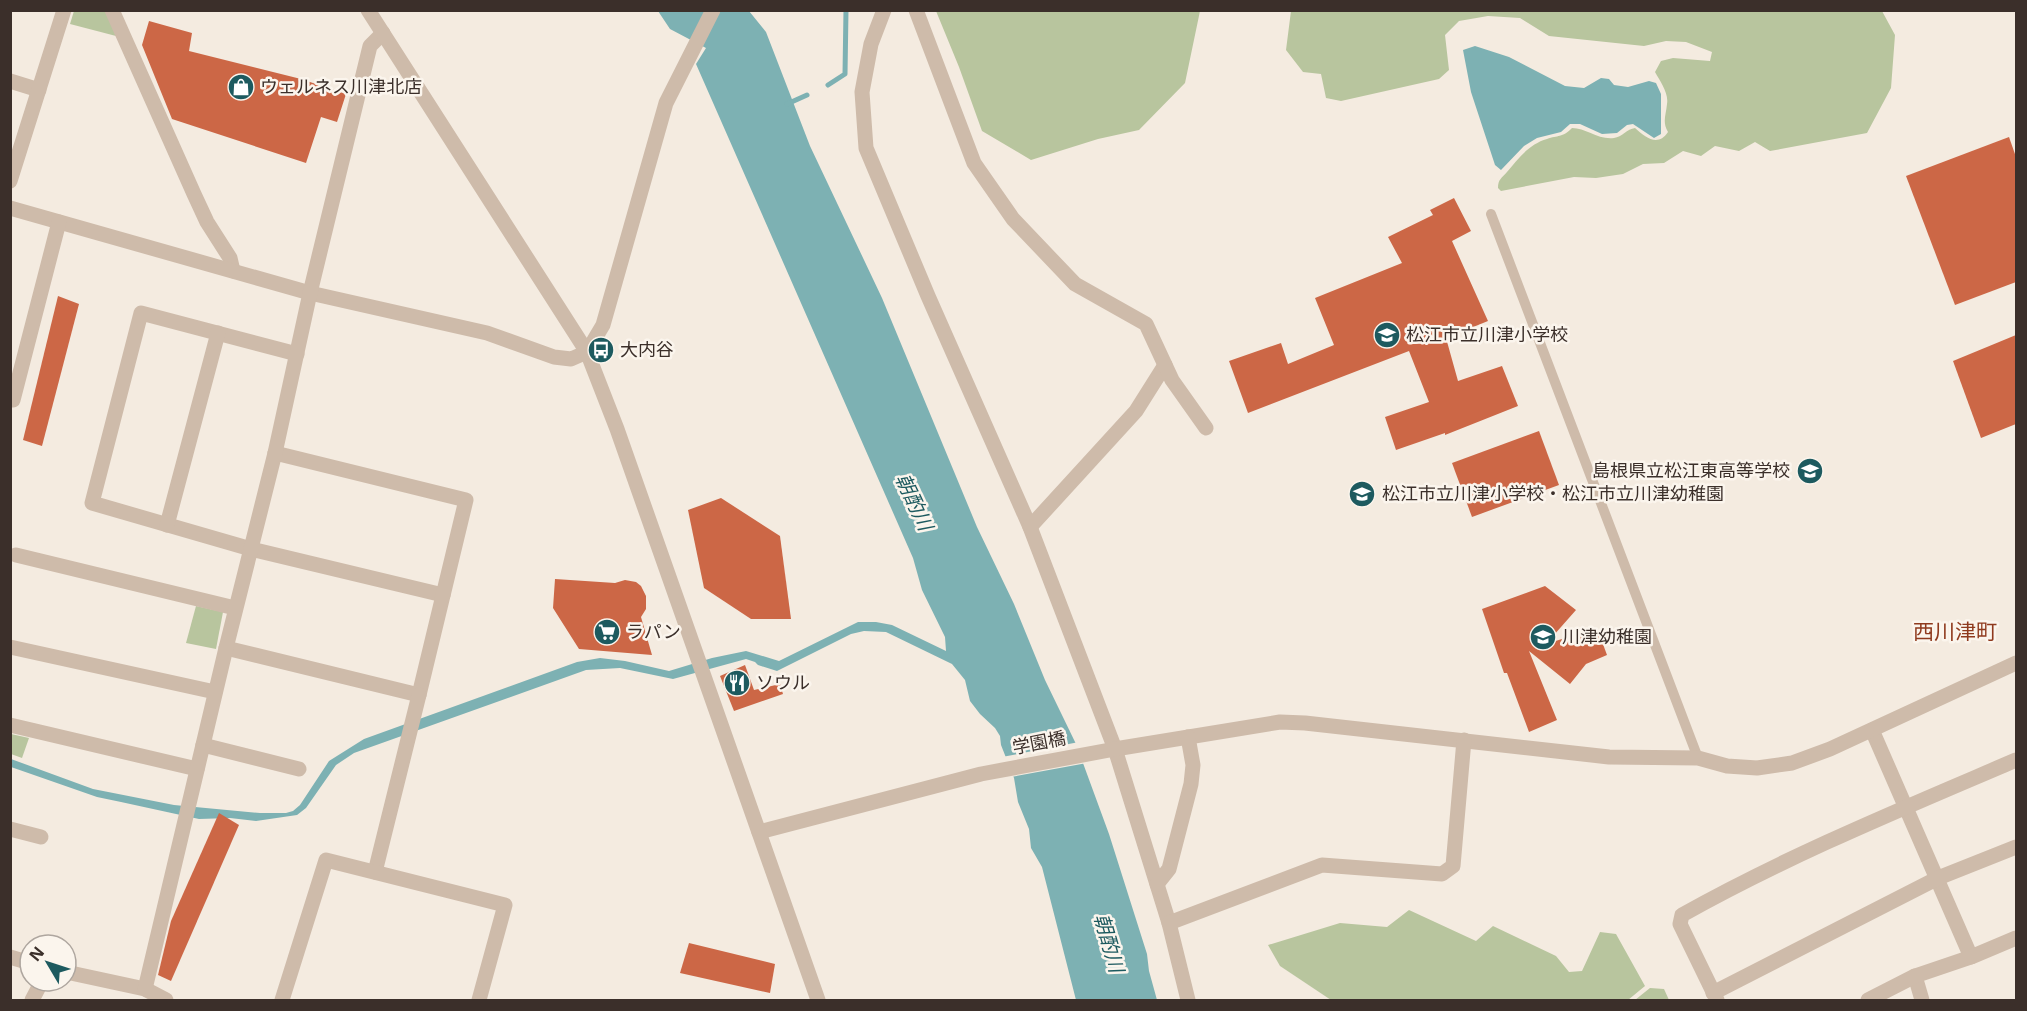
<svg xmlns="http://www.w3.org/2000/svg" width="2027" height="1011" font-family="'Open Sans','Noto Sans JP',sans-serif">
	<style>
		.green { fill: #b8c59e }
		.water { fill: #7db1b3 }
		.pier { fill: #f4ebe0 }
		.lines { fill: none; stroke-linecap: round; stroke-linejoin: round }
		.stream { stroke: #7db1b3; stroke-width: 5 }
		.building { fill: #cc6746 }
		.service { stroke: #cebbaa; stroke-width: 10 }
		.minor { stroke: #cebbaa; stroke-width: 15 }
		.tertiary { stroke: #cebbaa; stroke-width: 15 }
		.labels { text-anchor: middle; stroke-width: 5; stroke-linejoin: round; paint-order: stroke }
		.poi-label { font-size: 18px; fill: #3b2f2a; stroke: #fbf5ed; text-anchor: start }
		.street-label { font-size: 18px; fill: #3b2f2a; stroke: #fbf5ed }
		.water-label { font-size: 20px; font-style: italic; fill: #1d5a5f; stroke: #fbf5ed }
		.quarter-label { font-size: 21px; fill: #8f3a1e; stroke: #fbf5ed }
	</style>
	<rect width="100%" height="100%" fill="#f4ebe0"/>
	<!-- green -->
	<g class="green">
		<path d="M74 11H106L116 36 70 24Z"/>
		<path d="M936 11H1200L1185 83 1139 130 1098 139 1031 160 982 131 959 67Z"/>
		<path d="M1291 11H1882L1895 35 1891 88 1867 133 1770 151 1755 142 1739 151 1715 146 1701 156 1683 151 1664 163 1643 164 1623 174 1596 178 1574 177 1501 191 1498 188C1498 179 1502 178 1507 172 1518 159 1529 144 1547 139 1558 135 1562 138 1572 128 1586 128 1598 140 1614 138 1622 137 1627 129 1635 128 1646 138 1658 147 1668 132 1662 122 1666 115 1667 104 1669 93 1660 81 1655 72L1661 61 1673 58 1710 61 1712 52 1686 42 1666 41 1644 46 1549 36 1520 18 1488 16 1459 21 1445 35 1449 70 1439 79 1341 101 1326 98 1321 74 1303 72 1286 50Z"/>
		<path d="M196 606 223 612 216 649 186 643Z"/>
		<path d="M11 734 29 738 22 758 11 754Z"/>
		<path d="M1409 910 1476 941 1493 926 1556 956 1569 972 1582 971 1600 932 1616 934 1645 986 1628 1000H1331L1280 966 1268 945 1340 923 1387 927Z"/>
		<path d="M1650 988 1664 989 1669 1000H1635Z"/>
	</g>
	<!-- water -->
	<g class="water">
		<path d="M658 11H749L766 32 810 146 882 298 977 527 1014 604 1045 680 1076 744 1109 834 1147 954 1149 971 1157 1000H1076L1042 867 1031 848 1029 829 1018 802 1014 778 1001 745 1000 736 995 728 980 714 970 701 965 680 952 664 886 632 864 631 851 634 777 671 758 665 755 662 746 659 673 679 620 668 586 670 354 753 336 765 306 808 297 815 256 821 230 818 199 819 121 802 97 797 11 767V759L93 789 174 805 260 813H286L293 811 300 805 329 761 364 739 577 662 600 658 625 661 669 671 712 658 746 651 779 661 858 622H876L892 625 946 651 945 637 922 590 913 558 696 64 706 48 670 29Z"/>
		<path d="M1475 46 1509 57 1565 86 1584 88 1601 78 1609 79 1614 85 1628 87 1649 81 1656 83 1661 94V134L1654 138 1633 124 1627 125 1617 133 1602 134 1580 124H1570L1561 132 1537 138 1524 146 1501 170 1495 165 1471 92 1463 50Z"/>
	</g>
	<!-- pier -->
	<path class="pier" d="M1079 742 1087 763 1011 777 1002 757Z"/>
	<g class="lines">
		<!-- stream -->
		<g class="stream">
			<path d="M828 85 845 74 846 10"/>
			<path d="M787 104 807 95"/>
		</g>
	</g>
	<!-- building -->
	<g class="building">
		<path d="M149 21 192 33 189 51 301 79 346 94 337 122 321 117 306 163 172 119 142 45Z"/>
		<path d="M2009 137 2016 157V282L1955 305 1906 176Z"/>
		<path d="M1454 198 1471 231 1452 241 1488 321 1446 338 1458 381 1502 366 1518 406 1445 435V433L1396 450 1385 417 1429 402 1409 351 1248 413 1229 361 1281 343 1288 364 1334 345 1315 298 1402 263 1388 237 1433 215 1430 210Z"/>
		<path d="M58 296 79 304 42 446 23 440Z"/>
		<path d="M2016 335V424L1981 438 1953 361Z"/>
		<path d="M1539 431 1559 485 1472 517 1452 463Z"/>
		<path d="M721 498 780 536 791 619H751L704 588 688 510Z"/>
		<path d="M555 579 615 583 625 580 636 582 641 586 646 596V609L641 617 652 655 579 649 553 608Z"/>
		<path d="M1545 586 1576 610 1546 644 1597 628 1607 655 1586 664 1570 684 1529 651 1557 720 1529 732 1507 673H1504L1482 609Z"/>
		<path d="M745 665 754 690 780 684 783 694 734 711 720 676Z"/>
		<path d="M219 813 239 825 171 981 158 975 171 921Z"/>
		<path d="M689 943 775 964 770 993 680 973Z"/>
	</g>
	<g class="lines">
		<!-- service -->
		<path class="service" d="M1491 214 1698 758"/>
		<!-- minor -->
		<g class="minor">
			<path d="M112 10 194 194 207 222 230 258 233 271"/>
			<path d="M884 10 871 44 862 92 866 148 928 296 1030 527 1136 411 1165 365"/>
			<path d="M916 10 974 163 1013 219 1075 284 1146 324 1172 380 1206 428"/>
			<path d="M10 81 39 90"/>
			<path d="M10 181 64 10"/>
			<path d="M10 208 310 293 487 333 554 357 571 359 587 352 603 325 666 103 713 10"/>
			<path d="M297 354 141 313 92 503 251 549 443 595"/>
			<path d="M13 400 59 222"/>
			<path d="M167 525 218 333"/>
			<path d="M1030 527 1115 749 1169 923 1188 1000"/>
			<path d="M16 555 235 608"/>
			<path d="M10 647 215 692"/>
			<path d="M226 648 419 695 466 500 275 453"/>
			<path d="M10 725 197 769"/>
			<path d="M1872 730 1971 957"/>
			<path d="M203 745 299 769"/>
			<path d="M10 829 41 837"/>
			<path d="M759 832 981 774 1115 749 1280 722 1305 723 1609 757 1698 758 1727 766 1757 768 1792 763 1830 749 2016 663"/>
			<path d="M375 872 419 695"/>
			<path d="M1157 884 1169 869 1191 784 1193 765 1188 737"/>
			<path d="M1169 923 1322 865 1442 874 1453 866 1464 740"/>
			<path d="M10 957 30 963"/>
			<path d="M66 972 145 989 166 1000"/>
			<path d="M1915 976 1922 1000"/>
			<path d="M145 989 226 648 275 453 310 293 370 46 383 33"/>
			<path d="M1713 993 1938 878 2016 847"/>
			<path d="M32 1000 42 981"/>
			<path d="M282 1000 326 860 505 905 479 1000"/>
			<path d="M1717 1000 1680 924 1682 915C1789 855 1904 808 2016 760"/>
			<path d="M1868 1000 1915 976 1971 957 2016 938"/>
		</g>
		<!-- tertiary -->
		<path class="tertiary" d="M368 10 587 352 617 429 818 1000"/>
	</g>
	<!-- icons -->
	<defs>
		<symbol id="shop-disc" viewBox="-11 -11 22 22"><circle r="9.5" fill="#1d5a5f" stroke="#fbf5ed"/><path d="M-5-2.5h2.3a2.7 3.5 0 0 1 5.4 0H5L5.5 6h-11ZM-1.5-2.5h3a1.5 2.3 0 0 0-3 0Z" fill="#fff"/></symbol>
		<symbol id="school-disc" viewBox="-11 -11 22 22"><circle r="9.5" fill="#1d5a5f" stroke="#fbf5ed"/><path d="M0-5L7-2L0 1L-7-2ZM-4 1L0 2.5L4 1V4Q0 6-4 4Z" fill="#fff"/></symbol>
		<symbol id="bus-disc" viewBox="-11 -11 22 22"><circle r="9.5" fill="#1d5a5f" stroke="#fbf5ed"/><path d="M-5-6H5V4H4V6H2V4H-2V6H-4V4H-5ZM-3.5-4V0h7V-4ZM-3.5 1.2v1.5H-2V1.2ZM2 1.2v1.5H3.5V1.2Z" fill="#fff"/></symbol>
		<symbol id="supermarket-disc" viewBox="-11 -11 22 22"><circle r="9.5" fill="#1d5a5f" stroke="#fbf5ed"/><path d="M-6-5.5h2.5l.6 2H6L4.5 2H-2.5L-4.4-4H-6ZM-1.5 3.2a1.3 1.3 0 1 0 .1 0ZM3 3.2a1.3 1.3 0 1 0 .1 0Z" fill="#fff"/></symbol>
		<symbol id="restaurant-disc" viewBox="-11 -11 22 22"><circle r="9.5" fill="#1d5a5f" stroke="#fbf5ed"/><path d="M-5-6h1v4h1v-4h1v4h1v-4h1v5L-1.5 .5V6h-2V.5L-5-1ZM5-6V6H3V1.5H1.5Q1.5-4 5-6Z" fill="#fff"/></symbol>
	</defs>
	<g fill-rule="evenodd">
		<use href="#shop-disc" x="226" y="72" width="30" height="30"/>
		<use href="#school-disc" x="1372" y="320" width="30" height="30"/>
		<use href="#bus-disc" x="586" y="335" width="30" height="30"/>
		<use href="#school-disc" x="1795" y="456" width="30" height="30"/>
		<use href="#school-disc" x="1347" y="479" width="30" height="30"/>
		<use href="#supermarket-disc" x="592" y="617" width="30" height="30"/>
		<use href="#school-disc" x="1528" y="622" width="30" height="30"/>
		<use href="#restaurant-disc" x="722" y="668" width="30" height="30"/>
	</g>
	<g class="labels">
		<!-- poi labels -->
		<g class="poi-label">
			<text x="260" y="93">ウェルネス川津北店</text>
			<text x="1406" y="341">松江市立川津小学校</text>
			<text x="620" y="356">大内谷</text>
			<text x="1790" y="477" text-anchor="end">島根県立松江東高等学校</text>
			<text x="1382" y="500">松江市立川津小学校・松江市立川津幼稚園</text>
			<text x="626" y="638">ラパン</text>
			<text x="1562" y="643">川津幼稚園</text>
			<text x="756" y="689">ソウル</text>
		</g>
		<!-- street labels -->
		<g class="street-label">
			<text transform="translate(1039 743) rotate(-11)" y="6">学園橋</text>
		</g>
		<!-- water labels -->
		<g class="water-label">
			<text transform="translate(914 502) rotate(65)" y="7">朝酌川</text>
			<text transform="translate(1109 943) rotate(74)" y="7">朝酌川</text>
		</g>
		<!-- quarter labels -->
		<g class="quarter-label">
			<text x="1955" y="639">西川津町</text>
		</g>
	</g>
	<!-- border -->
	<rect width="2027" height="1011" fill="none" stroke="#3b2f2a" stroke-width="24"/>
	<!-- north arrow -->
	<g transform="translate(48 963) rotate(309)"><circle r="28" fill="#fbf5ed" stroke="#aea69f" stroke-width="1.5"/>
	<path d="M0-4.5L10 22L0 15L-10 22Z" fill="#1d5a5f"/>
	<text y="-9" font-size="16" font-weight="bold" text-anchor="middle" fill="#3b2f2a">N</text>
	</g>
</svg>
